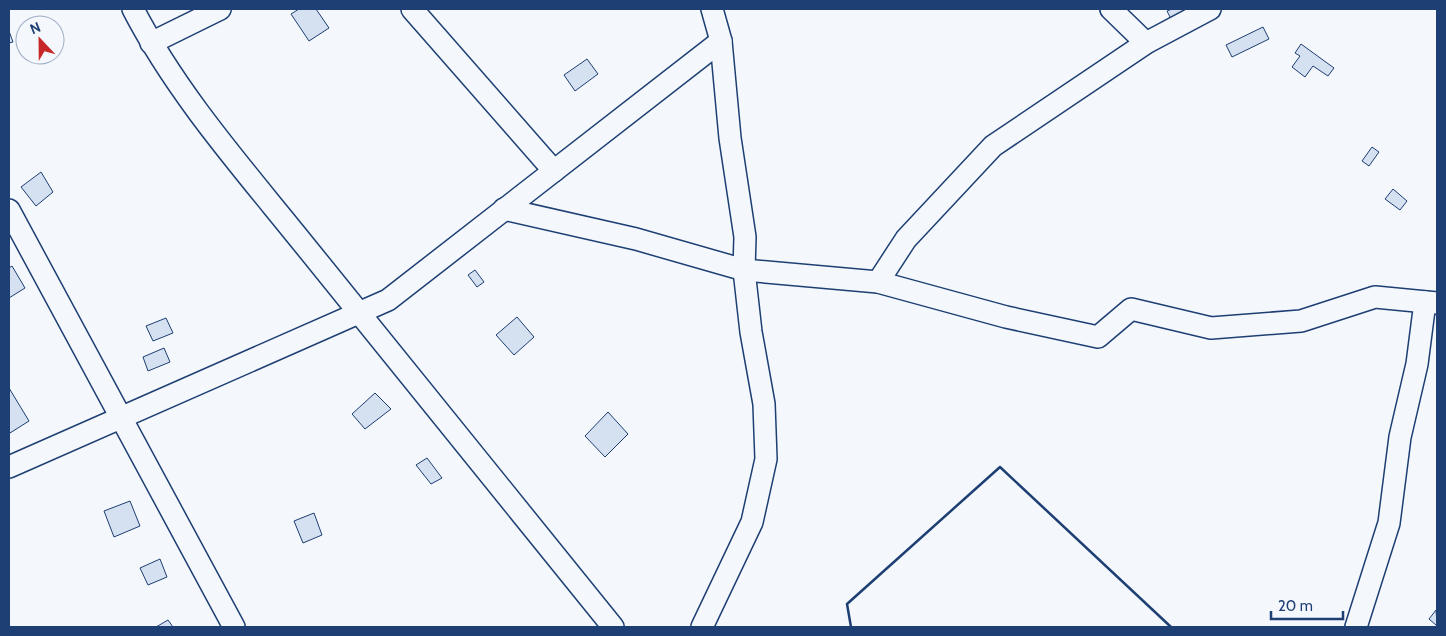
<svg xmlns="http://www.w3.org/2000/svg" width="1446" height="636" font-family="Cabin,sans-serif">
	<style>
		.building { fill: #d5e0f0; stroke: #1d3f73 }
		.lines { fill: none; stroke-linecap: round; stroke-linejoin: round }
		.minor-casing { stroke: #1d3f73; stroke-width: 24 }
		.minor { stroke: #f4f7fb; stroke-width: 21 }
		.wall { stroke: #1d3f73; stroke-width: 2.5 }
	</style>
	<rect width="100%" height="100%" fill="#f4f7fb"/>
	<!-- building -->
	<g class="building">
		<path d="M299 9H316L329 28 309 41 291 14Z"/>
		<path d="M1172 9H1198L1172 21 1167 11Z"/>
		<path d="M1263 27 1269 39 1232 57 1226 45Z"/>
		<path d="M9 31 13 42 9 43Z"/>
		<path d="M1301 44 1334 68 1328 76 1313 66 1305 77 1292 67 1300 56 1295 53Z"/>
		<path d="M587 59 598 74 575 91 564 75Z"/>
		<path d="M1372 147 1379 152 1369 166 1362 161Z"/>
		<path d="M41 172 53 192 36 206 21 187Z"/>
		<path d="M1393 189 1407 201 1400 210 1385 199Z"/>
		<path d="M12 266 25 288 9 298V268Z"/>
		<path d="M475 270 484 282 477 287 468 275Z"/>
		<path d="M517 317 534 337 514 355 496 335Z"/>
		<path d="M166 318 173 333 153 341 146 326Z"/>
		<path d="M164 348 170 362 148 371 143 357Z"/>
		<path d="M9 388 29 421 10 433 9 430Z"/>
		<path d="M375 393 391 409 365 429 352 414Z"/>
		<path d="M608 412 628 434 605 457 585 436Z"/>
		<path d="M427 458 442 478 431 484 416 465Z"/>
		<path d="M130 501 140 526 114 537 104 511Z"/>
		<path d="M314 513 322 535 303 543 294 521Z"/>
		<path d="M160 559 167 577 148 585 140 568Z"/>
		<path d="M1436 610 1437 623 1436 625 1429 619Z"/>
		<path d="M168 620 173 627H156Z"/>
	</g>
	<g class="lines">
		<defs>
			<g id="minor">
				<path d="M133 9C178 96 245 171 306 247 408 375 511 501 613 627"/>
				<path d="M412 9 554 171"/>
				<path d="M1111 9 1146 43"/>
				<path d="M151 43 220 9"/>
				<path d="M504 209 636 239 744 270 878 282 1006 317 1098 337 1131 309 1211 328 1301 321 1375 297 1437 303"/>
				<path d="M9 210 234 627"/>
				<path d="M878 282 906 239 993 146 1146 43 1210 9"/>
				<path d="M9 467 388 300 721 41"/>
				<path d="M702 627 752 522 766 459 764 404 751 332 744 270 745 237 730 138 721 41 712 9"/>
				<path d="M1356 627 1389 523 1400 437 1417 364 1425 302"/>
			</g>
		</defs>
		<!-- minor casing -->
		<use href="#minor" class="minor-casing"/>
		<!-- minor -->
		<use href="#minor" class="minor"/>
		<!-- wall -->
		<path class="wall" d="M851 627 847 604 1000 467 1171 627"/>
	</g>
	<!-- border -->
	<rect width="1446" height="636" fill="none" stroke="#1d3f73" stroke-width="20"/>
	<!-- north arrow -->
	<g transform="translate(40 40) rotate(338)"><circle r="24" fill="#f4f7fb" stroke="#9eadc5"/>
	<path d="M0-4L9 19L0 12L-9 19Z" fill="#c62828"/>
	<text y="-8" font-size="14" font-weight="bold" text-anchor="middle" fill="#1d3f73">N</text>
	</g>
	<!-- scale -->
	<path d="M1271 611v8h72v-8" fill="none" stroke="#1d3f73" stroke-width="2.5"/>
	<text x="1278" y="611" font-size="15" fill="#1d3f73" stroke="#f4f7fb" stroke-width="4" paint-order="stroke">20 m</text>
</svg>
